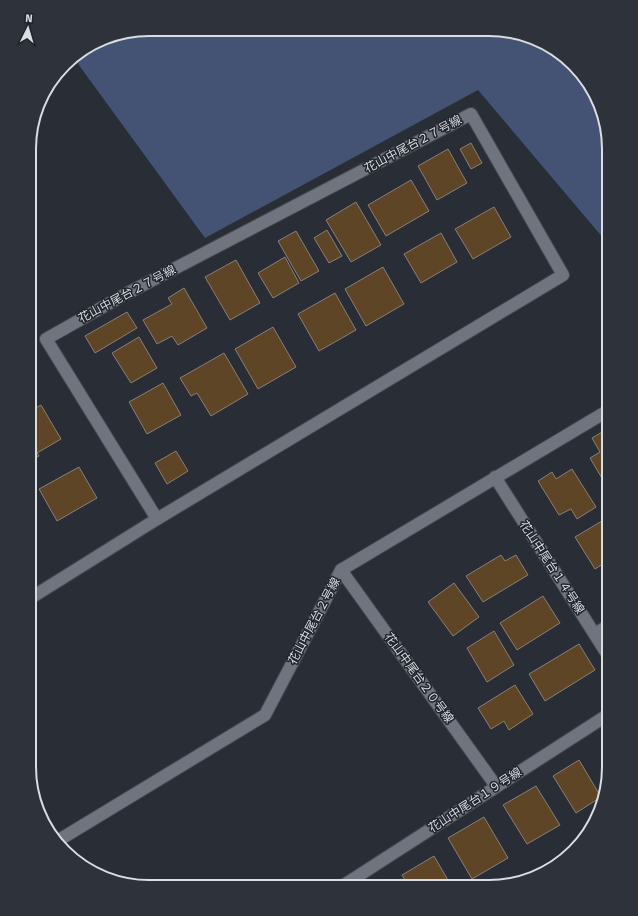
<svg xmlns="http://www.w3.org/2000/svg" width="638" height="916" font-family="'Fira Sans','Noto Sans JP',sans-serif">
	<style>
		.forest { fill: #445273 }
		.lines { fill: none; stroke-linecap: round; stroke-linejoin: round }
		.stream { stroke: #495267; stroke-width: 9 }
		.building { fill: #5e4526; stroke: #888078 }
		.street-casing { stroke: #46494f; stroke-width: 14 }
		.street { stroke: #70747e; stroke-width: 12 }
		.labels { text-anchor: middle; stroke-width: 3; stroke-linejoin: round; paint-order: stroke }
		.street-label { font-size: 12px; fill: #dadde2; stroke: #1f232b }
		.rim { fill: none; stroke: #dadde2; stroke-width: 2 }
	</style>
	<rect width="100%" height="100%" fill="#292d35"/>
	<!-- forest -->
	<path class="forest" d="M149 29 505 30 562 54 597 96 609 149V245L478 90 205 238 73 57 110 35Z"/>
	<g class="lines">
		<!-- stream -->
		<path class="stream" d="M536 876 553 865"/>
	</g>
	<!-- building -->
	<g class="building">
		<path d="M471 143 482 163 471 169 460 149Z"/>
		<path d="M448 149 467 183 437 200 418 166Z"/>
		<path d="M411 180 429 211 386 236 368 205Z"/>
		<path d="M356 202 381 245 351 262 326 220Z"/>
		<path d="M494 207 511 237 473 259 455 229Z"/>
		<path d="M327 230 342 256 329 263 314 238Z"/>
		<path d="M296 231 319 271 301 281 278 241Z"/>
		<path d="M441 233 457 262 421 283 404 254Z"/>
		<path d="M285 257 299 283 273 298 258 273Z"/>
		<path d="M236 260 260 303 230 320 205 277Z"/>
		<path d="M383 267 404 304 366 326 345 289Z"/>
		<path d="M184 288 207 328 178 345 172 336 157 344 143 320 172 304 168 298Z"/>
		<path d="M335 293 356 330 319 351 298 314Z"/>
		<path d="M127 312 137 328 95 353 85 336Z"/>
		<path d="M273 327 296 367 258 389 235 349Z"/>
		<path d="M139 337 157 368 131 383 112 353Z"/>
		<path d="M224 353 248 394 211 416 197 393 191 396 180 378Z"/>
		<path d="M163 383 181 415 147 434 129 402Z"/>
		<path d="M41 405 61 439 37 453 39 456 30 461V411Z"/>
		<path d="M609 428V476L603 480 590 458 600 452 592 438Z"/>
		<path d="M176 451 188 471 167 484 155 463Z"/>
		<path d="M79 467 97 498 57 521 39 489Z"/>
		<path d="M572 469 596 507 577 519 571 509 559 515 538 481 552 472 556 479Z"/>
		<path d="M602 521 609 531V560L595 569 575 537Z"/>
		<path d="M501 555 505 561 516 555 528 575 483 602 466 576Z"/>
		<path d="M454 583 479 617 453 636 428 602Z"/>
		<path d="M543 596 560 623 517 650 500 623Z"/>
		<path d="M494 631 514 665 487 682 467 648Z"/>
		<path d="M579 644 595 670 545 701 529 674Z"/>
		<path d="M515 685 533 714 509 730 504 721 491 729 478 708Z"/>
		<path d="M579 760 601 797 576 813 553 776Z"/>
		<path d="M536 786 560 825 527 844 503 805Z"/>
		<path d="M484 817 508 858 472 879 448 838Z"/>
		<path d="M434 856 452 887H409L402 875Z"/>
	</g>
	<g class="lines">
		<defs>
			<g id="street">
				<path d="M471 114 563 275 157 519 46 339 124 295Z"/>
				<path d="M495 477 609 657"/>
				<path d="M341 570 496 786"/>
				<path d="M29 599 157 519"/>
				<path d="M595 634 609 625"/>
				<path d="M59 840 265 715 341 570 609 410"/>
				<path d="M341 887 609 714"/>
			</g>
		</defs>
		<!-- street casing -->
		<use href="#street" class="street-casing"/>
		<!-- street -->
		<use href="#street" class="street"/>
	</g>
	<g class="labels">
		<!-- street labels -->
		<g class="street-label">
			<text transform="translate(413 144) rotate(-28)" y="4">花山中尾台２７号線</text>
			<text transform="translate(127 294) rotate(-28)" y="4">花山中尾台２７号線</text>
			<text transform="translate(552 567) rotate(57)" y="4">花山中尾台１４号線</text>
			<text transform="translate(314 621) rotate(-62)" y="4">花山中尾台２号線</text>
			<text transform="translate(419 678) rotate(54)" y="4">花山中尾台２０号線</text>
			<text transform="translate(475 800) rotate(-33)" y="4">花山中尾台１９号線</text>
		</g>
	</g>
	<!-- crop -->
	<path d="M0 0H638V916H0ZM149 36H489A113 113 0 0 1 602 149V767A113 113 0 0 1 489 880H149A113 113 0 0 1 36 767V149A113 113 0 0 1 149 36Z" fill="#2e323a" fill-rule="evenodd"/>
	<path class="rim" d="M149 36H489A113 113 0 0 1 602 149V767A113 113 0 0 1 489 880H149A113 113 0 0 1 36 767V149A113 113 0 0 1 149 36Z"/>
	<!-- north arrow -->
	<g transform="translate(28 28) rotate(5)" stroke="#1f232b" stroke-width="3" paint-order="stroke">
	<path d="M0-3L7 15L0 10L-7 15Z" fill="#dadde2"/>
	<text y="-6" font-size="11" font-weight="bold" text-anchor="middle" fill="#dadde2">N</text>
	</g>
</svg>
